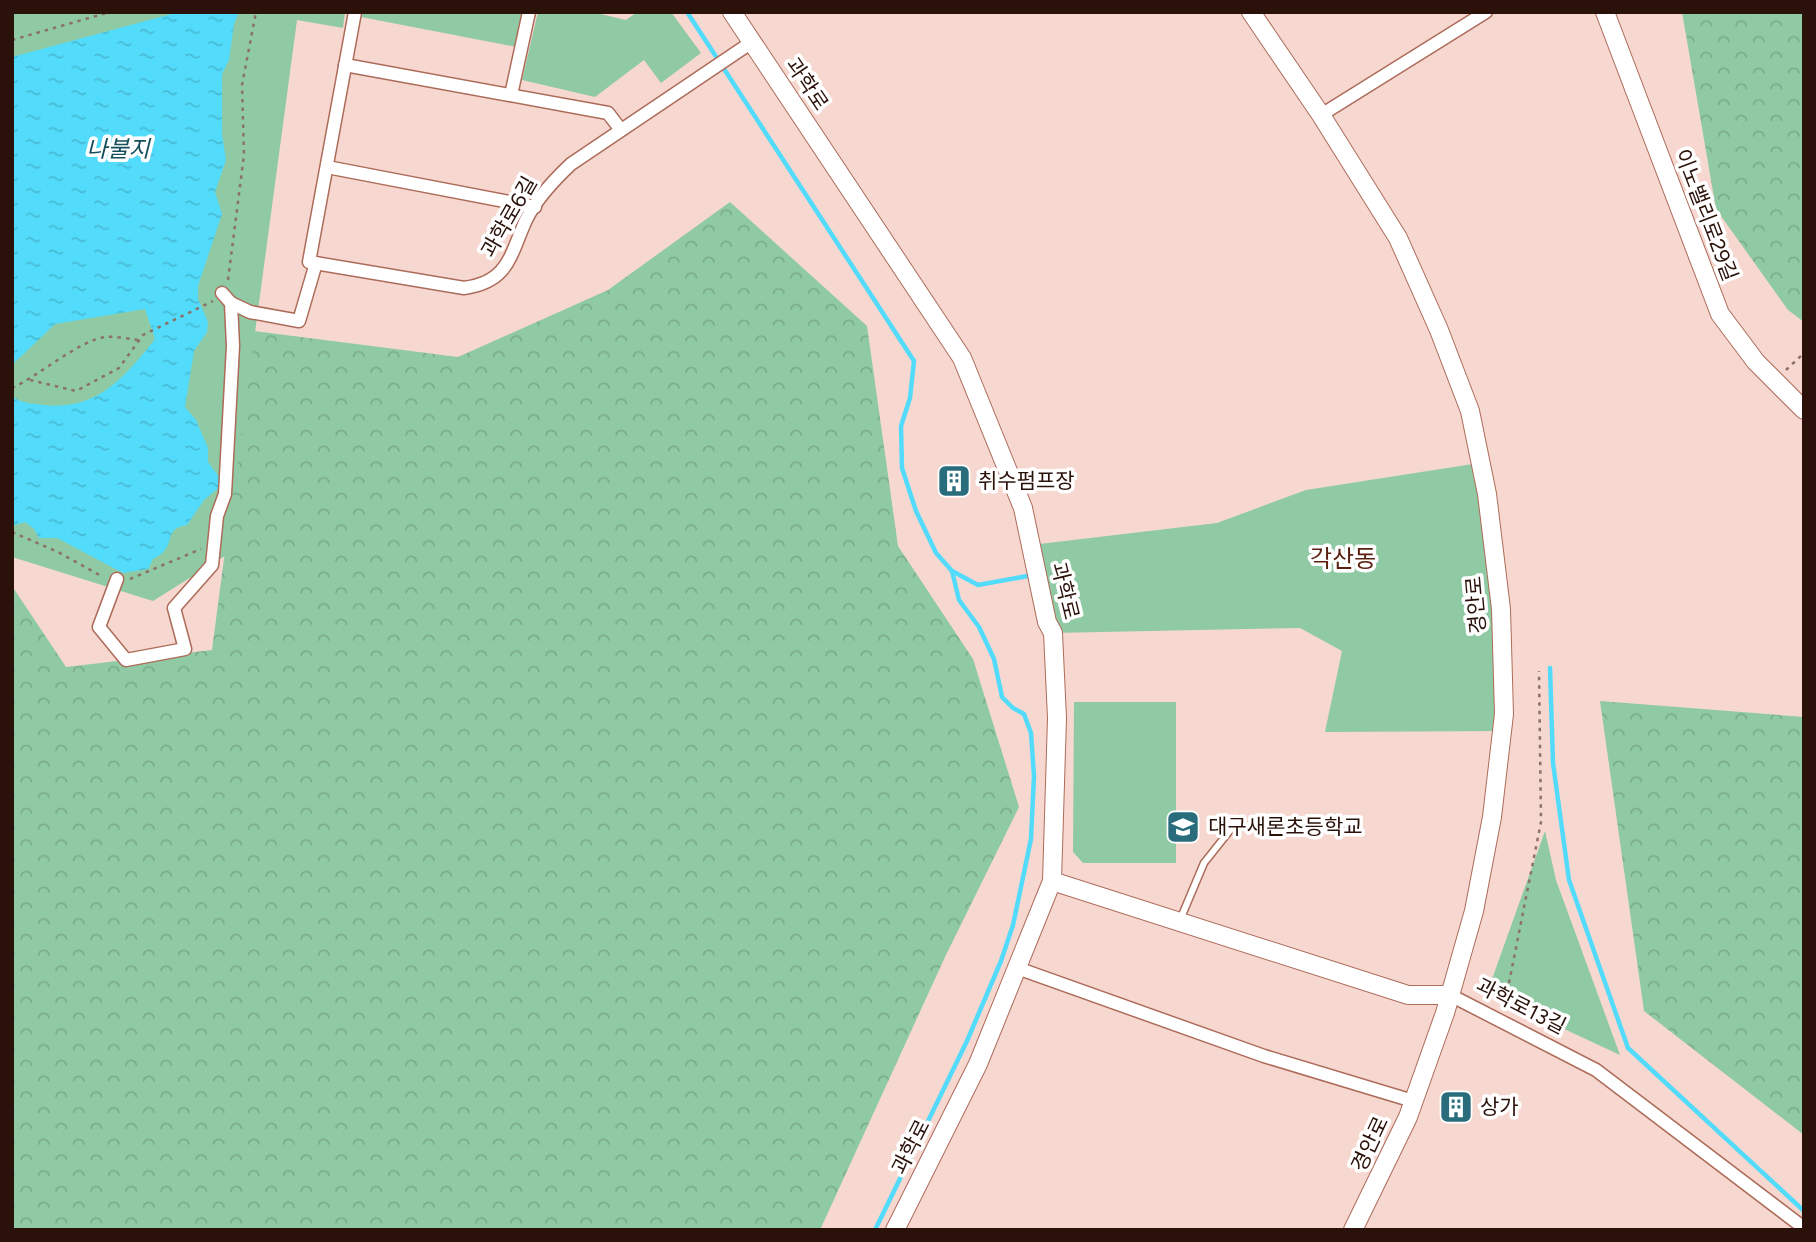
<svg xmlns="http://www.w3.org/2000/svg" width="1816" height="1242" font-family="Figtree,'Noto Sans KR',sans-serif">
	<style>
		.forest { fill: url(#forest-crowns) }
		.green { fill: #8fcaa4 }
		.water { fill: url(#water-ripples) }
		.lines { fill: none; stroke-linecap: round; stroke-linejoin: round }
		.stream { stroke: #52dbfa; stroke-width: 4.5 }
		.lane-casing { stroke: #ad6b59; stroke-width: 9 }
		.street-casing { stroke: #ad6b59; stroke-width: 15 }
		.secondary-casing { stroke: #ad6b59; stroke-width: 20 }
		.path { stroke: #8c7169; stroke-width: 2.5; stroke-dasharray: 3.5 5; stroke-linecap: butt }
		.lane { stroke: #fff; stroke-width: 6 }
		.street { stroke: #fff; stroke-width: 12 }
		.secondary { stroke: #fff; stroke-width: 18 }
		.labels { text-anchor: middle; stroke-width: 7; stroke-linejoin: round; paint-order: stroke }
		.street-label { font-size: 21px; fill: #2a110a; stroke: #fff }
		.poi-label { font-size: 21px; fill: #2a110a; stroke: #fff; text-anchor: start }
		.water-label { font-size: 23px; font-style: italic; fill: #154f5c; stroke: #fff }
		.quarter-label { font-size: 24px; fill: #5a2111; stroke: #fff }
	</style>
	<defs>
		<pattern id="forest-crowns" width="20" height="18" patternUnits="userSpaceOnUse" patternTransform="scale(1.75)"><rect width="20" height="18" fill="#8fcaa4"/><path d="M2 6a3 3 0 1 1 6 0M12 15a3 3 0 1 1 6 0" fill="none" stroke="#7cac8c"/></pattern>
		<pattern id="water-ripples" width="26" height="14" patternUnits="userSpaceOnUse" patternTransform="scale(1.75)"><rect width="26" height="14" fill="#52dbfa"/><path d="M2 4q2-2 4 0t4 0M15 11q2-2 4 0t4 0" fill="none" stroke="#48bbd5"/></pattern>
	</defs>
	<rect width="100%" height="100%" fill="#f6d8d0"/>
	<!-- forest -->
	<g class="forest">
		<path d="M1682 12H1804V322L1788 310 1716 209Z"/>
		<path d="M730 202 867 326 898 546 973 659 1019 807 945 957 820 1230H12V586L66 667 212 650 254 331 458 357 608 290Z"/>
		<path d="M1600 701 1804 717V1135L1644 1011Z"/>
	</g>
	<!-- green -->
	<g class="green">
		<path d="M12 12H345L343 28 297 20 225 556 153 601 12 557Z"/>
		<path d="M362 12H523L517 47 361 17Z"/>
		<path d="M538 12H592L626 20 637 12H671L701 53 661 83 644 60 595 97 522 80Z"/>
		<path d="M1479 463 1487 494 1502 731 1325 732 1342 651 1300 628 1053 633 1031 545 1217 523 1306 490Z"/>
		<path d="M1074 702H1176V863H1083L1073 852Z"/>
		<path d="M1545 831 1556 880 1620 1055 1487 993Z"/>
	</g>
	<!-- water -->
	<path class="water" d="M179 12H239L234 24 229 60 222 74V134L226 160 215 192 222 214 198 286V299L208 322 207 332 194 351 185 407 196 420 208 448V462L219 477 221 486 204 500 187 525C160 529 180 546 153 559L148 569 123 573 57 538H39L34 529 25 522 12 526V396C22 404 31 403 43 405 97 411 124 378 155 339L145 309 55 324 12 365V57Z"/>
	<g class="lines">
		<!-- stream -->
		<g class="stream">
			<path d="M687 12 914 361 910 398 901 426 902 468 916 511 936 553 952 571 959 600 979 627 994 659 1002 697 1013 708 1024 714 1031 733 1034 776 1031 839 1013 925 1001 961 967 1041 875 1230"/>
			<path d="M952 571 978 585 1033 575"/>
			<path d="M1550 668 1553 763 1569 880 1628 1048 1804 1211"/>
		</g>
		<defs>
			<path id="lane" d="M1180 920 1204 863 1239 819"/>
			<g id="street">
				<path d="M355 12 309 262 464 288C509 282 510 255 526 220 536 199 554 180 571 164L752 42"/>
				<path d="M345 65 608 113 621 130"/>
				<path d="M511 95 529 12"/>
				<path d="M1321 115 1486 12"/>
				<path d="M327 167 535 207"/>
				<path d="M231 303 250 312 299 321 316 263"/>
				<path d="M117 579 99 627 126 660 185 649 174 608 212 565 217 516 225 494 233 346 231 303 222 293"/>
				<path d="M1017 968 1264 1056 1413 1101"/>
				<path d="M1450 995 1596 1070 1804 1228"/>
			</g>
			<g id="secondary">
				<path d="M732 12 962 358 1023 508 1047 622 1053 633 1057 718 1052 881 978 1064 895 1230"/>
				<path d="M1251 12 1321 115 1398 238 1439 330 1470 411 1487 494 1501 609 1504 714 1492 817 1474 911 1445 1013 1408 1117 1353 1230"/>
				<path d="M1605 12 1720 314 1756 362 1804 410"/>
				<path d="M1052 881 1408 995H1450"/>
			</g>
		</defs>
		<!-- lane casing -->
		<use href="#lane" class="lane-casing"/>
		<!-- street casing -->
		<use href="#street" class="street-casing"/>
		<!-- secondary casing -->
		<use href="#secondary" class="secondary-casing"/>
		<!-- path -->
		<g class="path">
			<path d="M12 40 110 12"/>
			<path d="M228 280 244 155 242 85 256 12"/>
			<path d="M1786 370 1804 353"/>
			<path d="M30 380 76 391 119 368 143 335 213 301"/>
			<path d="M12 388C37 377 81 339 106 337 116 336 129 339 139 340"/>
			<path d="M12 532 58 552 103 577"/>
			<path d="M130 579 201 549"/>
			<path d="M1504 1008 1541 822 1539 671"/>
		</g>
		<!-- lane -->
		<use href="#lane" class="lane"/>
		<!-- street -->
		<use href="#street" class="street"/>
		<!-- secondary -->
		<use href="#secondary" class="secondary"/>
	</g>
	<!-- icons -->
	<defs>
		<symbol id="building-square" viewBox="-11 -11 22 22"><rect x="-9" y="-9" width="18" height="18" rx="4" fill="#296d7d" stroke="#fff"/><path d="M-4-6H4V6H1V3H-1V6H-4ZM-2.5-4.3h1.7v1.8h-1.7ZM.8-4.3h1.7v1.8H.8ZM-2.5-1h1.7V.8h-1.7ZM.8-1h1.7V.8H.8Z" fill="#fff"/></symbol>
		<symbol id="school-square" viewBox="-11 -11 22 22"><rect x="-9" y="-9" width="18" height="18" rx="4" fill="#296d7d" stroke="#fff"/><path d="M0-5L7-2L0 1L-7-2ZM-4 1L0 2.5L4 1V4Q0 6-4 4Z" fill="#fff"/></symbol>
	</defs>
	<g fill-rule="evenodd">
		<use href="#building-square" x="935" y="462" width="38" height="38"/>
		<use href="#school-square" x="1164" y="808" width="38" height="38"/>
		<use href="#building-square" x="1437" y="1088" width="38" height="38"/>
	</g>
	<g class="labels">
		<!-- street labels -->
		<g class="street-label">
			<text transform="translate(807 84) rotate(56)" y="7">과학로</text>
			<text transform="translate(1706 215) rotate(69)" y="7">이노밸리로29길</text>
			<text transform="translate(509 217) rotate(-60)" y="7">과학로6길</text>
			<text transform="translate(1065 591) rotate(76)" y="7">과학로</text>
			<text transform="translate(1476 605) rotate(-95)" y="7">경안로</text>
			<text transform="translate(1521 1006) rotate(27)" y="7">과학로13길</text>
			<text transform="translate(1370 1144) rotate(-65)" y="7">경안로</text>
			<text transform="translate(911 1147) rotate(-63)" y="7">과학로</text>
		</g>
		<!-- poi labels -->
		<g class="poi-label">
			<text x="978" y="488">취수펌프장</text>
			<text x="1208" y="834">대구새론초등학교</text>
			<text x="1480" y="1114">상가</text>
		</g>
		<!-- water labels -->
		<g class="water-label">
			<text x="118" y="157">나불지</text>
		</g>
		<!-- quarter labels -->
		<g class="quarter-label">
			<text x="1343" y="567">각산동</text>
		</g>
	</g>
	<!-- border -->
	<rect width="1816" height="1242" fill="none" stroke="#2a110a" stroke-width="28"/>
</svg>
